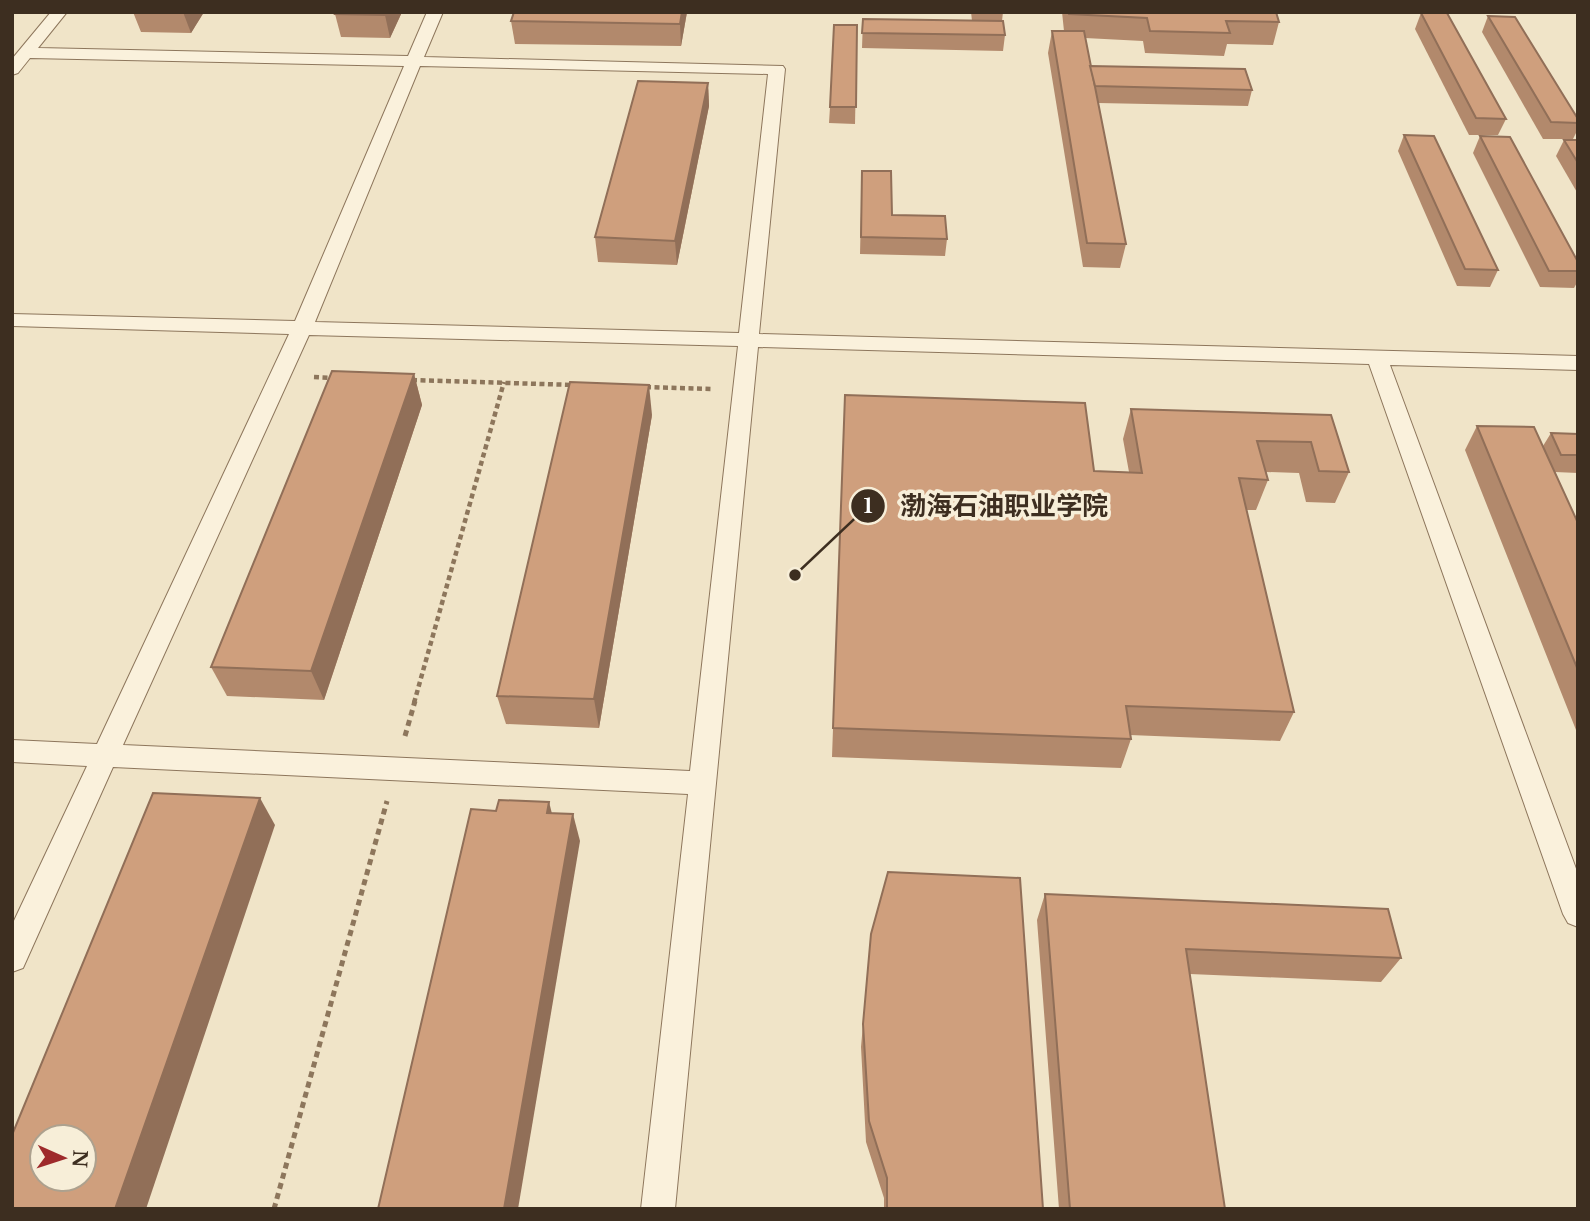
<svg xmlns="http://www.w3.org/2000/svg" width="1590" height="1221" font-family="'Libre Baskerville','Noto Sans SC',serif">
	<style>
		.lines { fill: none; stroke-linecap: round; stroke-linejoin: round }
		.lane-casing { stroke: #8d765c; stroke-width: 2 }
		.path-far1 { stroke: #8d765c; stroke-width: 4.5; stroke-dasharray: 5 3.5; stroke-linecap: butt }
		.path { stroke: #8d765c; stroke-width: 5; stroke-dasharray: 6 4.5; stroke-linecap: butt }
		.lane { fill: #faf1dc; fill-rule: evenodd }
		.wall { fill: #b2896c }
		.shaded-wall { fill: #916f58 }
		.building { fill: #cf9f7d; stroke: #916f58; stroke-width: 2; fill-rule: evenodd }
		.leader { fill: none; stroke: #3d2e20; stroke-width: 2.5 }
		.callout-dot { fill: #3d2e20; stroke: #f7eed8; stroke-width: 2.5 }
		.mark-label { font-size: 21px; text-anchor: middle; font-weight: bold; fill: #fff }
		.callout-label { font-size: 26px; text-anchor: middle; font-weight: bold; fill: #3d2e20; stroke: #f7eed8; stroke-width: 7; stroke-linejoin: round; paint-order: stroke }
	</style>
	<rect width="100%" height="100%" fill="#f0e4c8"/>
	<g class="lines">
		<defs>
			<path id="lane" d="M51 12H67L38 48 408 56 427 12H443L424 57 783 66 785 69 759 334 1578 356V370L1390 365 1578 874V927L1568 923 1563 914 1369 364 758 347 675 1209H641L688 794 113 767 23 968 12 972V925L87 766 12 762V740L97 744 289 334 12 326V314L295 321 404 66 30 58 18 73 12 75V59ZM420 66 768 74 739 333 315 322ZM309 335 738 346 690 771 123 745Z"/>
		</defs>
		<!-- lane casing -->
		<use href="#lane" class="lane-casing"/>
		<!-- path-far1 -->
		<g class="path-far1">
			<path d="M314 377 333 378"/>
			<path d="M412 380 574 385"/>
			<path d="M646 387 711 389"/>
			<path d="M414 703 504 382"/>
		</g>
		<!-- path -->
		<g class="path">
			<path d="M405 736 415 701"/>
			<path d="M274 1209 387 801"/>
		</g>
		<!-- lane -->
		<use href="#lane" class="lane"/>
	</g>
	<!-- wall -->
	<g class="wall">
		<path d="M133 12H204L191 33 141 32Z"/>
		<path d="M402 12 390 38 341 37 335 14Z"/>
		<path d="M687 12 681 46 515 44 511 21Z"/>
		<path d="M971 12H1003L1002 21 1005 35 1003 51 862 48 863 19 972 21Z"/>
		<path d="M1062 12H1276L1279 22 1273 45 1227 44 1224 56 1145 53 1143 41 1085 38 1090 66 1252 90 1248 106 1098 103 1126 244 1120 268 1083 267 1048 53 1052 31H1064Z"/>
		<path d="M1421 13 1506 119 1498 135H1469L1415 29Z"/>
		<path d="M1488 16 1578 119V129L1573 139H1543L1482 32Z"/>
		<path d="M857 25 855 124 829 123 830 107Z"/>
		<path d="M708 83 709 106 677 265 598 262 595 237Z"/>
		<path d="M1404 135 1498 270 1490 287 1457 286 1398 151Z"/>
		<path d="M1480 136 1578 262V281L1574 288 1540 287 1473 153Z"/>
		<path d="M1564 140H1578V194L1556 156Z"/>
		<path d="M862 171 892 215 947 239 945 256 860 254Z"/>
		<path d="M414 374 422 405 324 700 227 696 211 667Z"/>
		<path d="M845 395 1094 471 1129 472 1123 439 1131 409 1331 415 1349 472 1335 503 1306 502 1299 473 1266 472 1268 480 1256 510H1246L1294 712 1280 741 1130 735 1131 739 1121 768 832 757Z"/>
		<path d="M652 415 599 728 506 724 497 696Z"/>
		<path d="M1477 426 1543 446 1551 433 1578 434V473L1555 472 1578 523V735L1465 450Z"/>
		<path d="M1045 894 1401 958 1381 982 1190 974 1225 1209H1059L1037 920Z"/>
		<path d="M871 934 1043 1209H884V1198L866 1142 861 1047Z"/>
	</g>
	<!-- shaded-wall -->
	<g class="shaded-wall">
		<path d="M183 12H204L191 33Z"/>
		<path d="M386 12H402L390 38 385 15Z"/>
		<path d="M682 12H687L681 46 680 24Z"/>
		<path d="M708 83 709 106 677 265 675 241Z"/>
		<path d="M414 374 422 405 324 700 311 671Z"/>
		<path d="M649 385 652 415 599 728 594 699Z"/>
		<path d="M260 798 275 825 146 1209H115Z"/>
		<path d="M549 802 556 829 547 813Z"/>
		<path d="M573 814 580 841 518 1209H504Z"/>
	</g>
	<!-- building -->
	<g class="building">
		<path d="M336 12H386L385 15 335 14Z"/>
		<path d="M514 12H682L680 24 511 21Z"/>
		<path d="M1068 12H1276L1279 22 1226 21 1230 33 1150 31 1147 18 1069 14Z"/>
		<path d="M1421 13H1447L1506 119 1476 118Z"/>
		<path d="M1488 16 1515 17 1578 119V123L1551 122Z"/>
		<path d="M863 19 1003 21 1005 35 862 33Z"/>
		<path d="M834 25H857L856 107H830Z"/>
		<path d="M1052 31H1084L1126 244 1087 243Z"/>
		<path d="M1090 66 1245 69 1252 90 1095 86Z"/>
		<path d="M638 81 708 83 675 241 595 237Z"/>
		<path d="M1404 135 1434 136 1498 270 1465 269Z"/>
		<path d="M1480 136 1510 137 1578 262V271H1549Z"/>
		<path d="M1564 140H1578V163Z"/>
		<path d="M862 171H891L892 215 945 216 947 239 861 237Z"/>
		<path d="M332 371 414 374 311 671 211 667Z"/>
		<path d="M570 382 649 385 594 699 497 696Z"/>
		<path d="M845 395 1085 403 1094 471 1142 473 1131 409 1331 415 1349 472 1319 471 1311 442 1257 441 1268 480 1239 478 1294 712 1126 706 1131 739 833 728Z"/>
		<path d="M1477 426 1534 427 1578 523V670Z"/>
		<path d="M1551 433 1578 434V455H1561Z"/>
		<path d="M153 793 260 798 115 1209H12V1135ZM42 1137H84V1179H42Z"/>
		<path d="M499 800 549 802 547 813 573 814 504 1209H378L471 809 496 811Z"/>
		<path d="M888 872 1020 878 1043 1209H887V1178L869 1121 863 1024 871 934Z"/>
		<path d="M1045 894 1388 909 1401 958 1186 949 1225 1209H1070Z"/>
	</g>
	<!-- callouts -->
	<path class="leader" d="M795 575L868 506"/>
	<g class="callout-dot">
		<circle cx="795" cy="575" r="7"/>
		<circle cx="868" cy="506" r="18"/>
	</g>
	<g class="mark-label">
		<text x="868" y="513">1</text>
	</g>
	<g class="callout-label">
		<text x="1004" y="515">渤海石油职业学院</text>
	</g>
	<!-- border -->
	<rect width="1590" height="1221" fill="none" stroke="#3d2e20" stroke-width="28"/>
	<!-- north arrow -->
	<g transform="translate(63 1158) rotate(93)"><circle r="33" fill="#f7eed8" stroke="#ada18e" stroke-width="2"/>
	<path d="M0-5L12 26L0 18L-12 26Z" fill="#9e2a2b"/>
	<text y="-10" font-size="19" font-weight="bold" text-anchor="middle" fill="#3d2e20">N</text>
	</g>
</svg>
